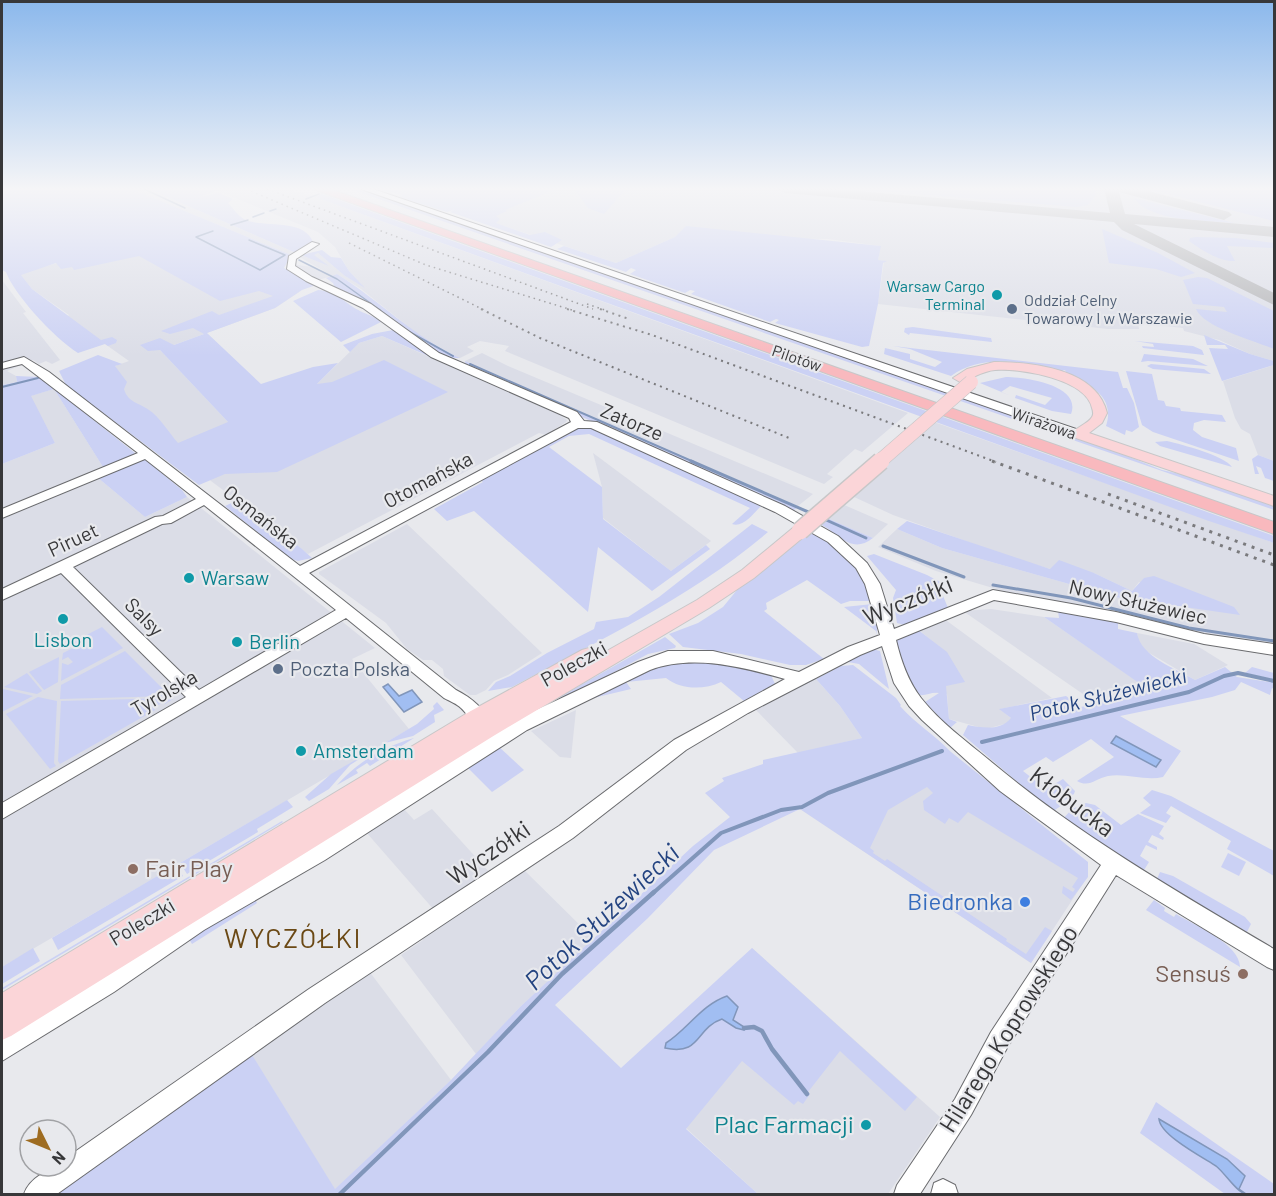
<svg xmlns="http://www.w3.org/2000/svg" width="1276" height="1196" font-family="Barlow,sans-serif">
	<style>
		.built { fill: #dbdde7 }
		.green { fill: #cbd1f4 }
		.water { fill: #a1bef2; stroke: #8196ba; stroke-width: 1.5 }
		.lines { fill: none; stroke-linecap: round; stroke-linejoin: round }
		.stream-far4 { stroke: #8196ba; stroke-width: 1.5 }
		.stream-far3 { stroke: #8196ba; stroke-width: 2 }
		.stream-far2 { stroke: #8196ba; stroke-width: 3 }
		.stream-far1 { stroke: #8196ba; stroke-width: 4 }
		.stream { stroke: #8196ba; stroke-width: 4.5 }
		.taxiway { fill: #b1b2b5; fill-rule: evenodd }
		.minor-casing { stroke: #6a6b6e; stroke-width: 2 }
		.major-casing { stroke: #c7c7c8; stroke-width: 2 }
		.highway-casing { stroke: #c7c7c8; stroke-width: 2 }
		.minor { fill: #fff; fill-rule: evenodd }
		.major { fill: #fbd5d8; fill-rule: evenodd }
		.highway { fill: #f9b9be; fill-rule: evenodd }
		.rail-far2 { stroke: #7a7a7d; stroke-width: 1.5; stroke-dasharray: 1.5 4; stroke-linecap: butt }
		.rail-far1 { stroke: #7a7a7d; stroke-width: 2; stroke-dasharray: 2 4.5; stroke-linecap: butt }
		.rail { stroke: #7a7a7d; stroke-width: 3; stroke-dasharray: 3 6; stroke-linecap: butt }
		.major-bridge-far1-casing { stroke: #c7c7c8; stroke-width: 15; stroke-linecap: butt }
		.major-bridge-casing { stroke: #c7c7c8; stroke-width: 20; stroke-linecap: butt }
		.major-bridge-far1 { stroke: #fbd5d8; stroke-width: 14 }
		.major-bridge { stroke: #fbd5d8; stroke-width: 17 }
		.culture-dot { fill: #0f9aa8; stroke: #e8e9ed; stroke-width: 2 }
		.service-dot { fill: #5c6f8a; stroke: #e8e9ed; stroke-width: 2 }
		.education-dot { fill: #8d6e63; stroke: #e8e9ed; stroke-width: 2 }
		.shop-dot { fill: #3f7fe0; stroke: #e8e9ed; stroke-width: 2 }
		.labels { text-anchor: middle; stroke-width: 4.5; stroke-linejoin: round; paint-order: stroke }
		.far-culture-label { font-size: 16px; fill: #0d838f; stroke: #e8e9ed; text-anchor: end }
		.far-service-label { font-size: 16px; fill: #4e5e75; stroke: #e8e9ed; text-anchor: start }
		.far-street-label { font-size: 16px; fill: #373739; stroke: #e8e9ed }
		.street-label { font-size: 20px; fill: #373739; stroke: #e8e9ed }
		.culture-label { font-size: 20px; fill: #0d838f; stroke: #e8e9ed; text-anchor: start }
		.service-label { font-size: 20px; fill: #4e5e75; stroke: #e8e9ed; text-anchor: start }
		.water-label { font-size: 21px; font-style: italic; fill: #244481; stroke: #e8e9ed }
		.near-street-label { font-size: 24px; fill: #373739; stroke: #e8e9ed }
		.near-education-label { font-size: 24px; fill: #785e54; stroke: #e8e9ed; text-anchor: start }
		.near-shop-label { font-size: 24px; fill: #366cbe; stroke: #e8e9ed; text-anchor: end }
		.near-culture-label { font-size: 24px; fill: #0d838f; stroke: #e8e9ed; text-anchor: end }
		.near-water-label { font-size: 26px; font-style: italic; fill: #244481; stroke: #e8e9ed }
		.near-quarter-label { font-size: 27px; letter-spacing: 1.5px; fill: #6b4915; stroke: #e8e9ed }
	</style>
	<rect width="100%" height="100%" fill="#e8e9ed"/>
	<!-- built -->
	<g class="built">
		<path d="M132 189H149L296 253 291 255Z"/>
		<path d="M213 189H288L315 197 908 413 862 452 855 449 827 474 833 477 824 484 505 351 509 346 480 341 467 347 474 351 460 358 447 352 424 339 361 289 337 274 316 281 291 264 312 267 329 274 298 256 301 255 326 264 313 255 318 253 345 276 363 286 349 271 335 247 318 232Z"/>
		<path d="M553 189H1274V361L1250 354 1219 340 1184 331 1183 328 1138 323 1139 329H1108L878 304 884 261 878 260 880 246 828 239 675 237 616 263 480 218Z"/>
		<path d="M119 247 299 292 275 308 160 350 228 422 316 385 359 343 382 336 560 415 567 420 566 422 546 435 539 433 308 554 211 481 125 395 115 366 129 361 67 317 69 315 32 289 19 273Z"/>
		<path d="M2 280 26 312 23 313 60 360 52 364 46 361 39 364 33 360 7 371 16 376 17 382 2 385Z"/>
		<path d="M482 353 508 366 813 494 798 506 465 361Z"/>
		<path d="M1274 365V461L1258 455 1250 434 1241 429 1235 418 1223 381Z"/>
		<path d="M54 389 103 467 2 511V464L55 443 30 396Z"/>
		<path d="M934 422 1274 543V643L1231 638 1176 628 1003 591 936 571 878 547 897 529 942 548 1115 597 1193 610 1139 582 1132 591 1094 573 1050 569 1016 559 893 515 852 496Z"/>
		<path d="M593 453 711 541 671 571 603 518 602 487Z"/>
		<path d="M97 477 145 517 187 497 211 516 375 648 352 659 409 729 2 967V517Z"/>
		<path d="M842 504 888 524 873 538 827 518Z"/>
		<path d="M407 524 540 651 542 653 508 675 494 681 486 690 476 695H470L444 676 443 669 432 660H423L407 649 386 623 319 574V572Z"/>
		<path d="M991 609 1044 617 1150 690 1096 703 963 611Z"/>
		<path d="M943 618 1052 698 1000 709 1012 719 1008 723 986 729 949 719 947 694 932 692 946 652 920 631Z"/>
		<path d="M1137 633 1194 644 1228 665 1195 680 1146 651 1139 644Z"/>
		<path d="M815 678 840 706 862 738 798 753 754 708Z"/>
		<path d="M576 710 571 758 560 757 531 731Z"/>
		<path d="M909 769 1080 871 1084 882 1031 963 800 809Z"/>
		<path d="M403 808 414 820 432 809 491 874 435 911 366 832Z"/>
		<path d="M522 868 594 939 520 1007 476 1054 401 955 423 940 420 937Z"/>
		<path d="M752 948 940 1117 888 1194H758L686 1128Z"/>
		<path d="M369 971 451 1080 335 1190 251 1054Z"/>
	</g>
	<!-- green -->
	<g class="green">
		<path d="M2 189H132L291 255 284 268 316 285 302 290 275 308 207 333 261 384 313 367 338 363 317 384 332 382 384 360 448 392 277 472 225 474 199 485 66 385 59 371 98 355 122 364 115 366 127 382 124 389C128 403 140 403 149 410 160 417 169 433 178 443L228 422 160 350 148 351 140 345 160 338 174 345 204 334 193 328 170 334 161 331 212 311 219 315 273 296 259 291 220 301 139 256 74 270 72 267 61 269 56 263 21 275 32 289 101 340 112 337 117 340 116 343 108 346 105 344 78 353C53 337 14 294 6 272L2 270Z"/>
		<path d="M149 189H208L215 192 199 197 219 193 233 199 228 203C232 207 238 216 244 219 263 229 303 217 313 242L296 253Z"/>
		<path d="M350 189H360L1107 448 1162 470 1198 478 1274 504V510Z"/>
		<path d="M377 189H557L505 210 507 211 496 216 500 219 496 223 530 235 545 232 562 240 551 247 450 212 454 210 447 212 399 197 402 195C393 192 386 192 377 189Z"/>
		<path d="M574 189H626L604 214 588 208Z"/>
		<path d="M855 189H1095L1096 195 1088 205 1076 207Z"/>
		<path d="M1148 189H1274V221Z"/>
		<path d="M322 194 1274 536V543L1206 520 315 197Z"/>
		<path d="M1134 198 1234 223C1207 220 1149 222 1134 198Z"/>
		<path d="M686 226 881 246 878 260 887 261 883 263 878 304 869 346 862 347 775 323 779 320 776 319 770 322 691 294 695 291 690 290 685 293 630 274 636 270 631 268 626 272 557 249 564 246 616 263 675 237Z"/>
		<path d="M1102 229 1158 253 1195 273 1181 277 1156 269 1109 263Z"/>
		<path d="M1196 237 1236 238 1274 243V248L1227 246 1235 261C1220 262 1201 250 1189 241L1190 238Z"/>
		<path d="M322 250 331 257 341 258 349 271 365 288 345 276 318 253 314 255 329 266 301 255Z"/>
		<path d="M337 274C379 300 414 337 460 358H450L433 350 335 288 333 283 326 278Z"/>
		<path d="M1198 277 1207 278 1274 311V349C1255 341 1203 327 1196 309L1227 312 1224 307 1193 304 1183 280Z"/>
		<path d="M318 290C336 291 346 304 360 311 368 315 374 316 381 322L341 342 293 301Z"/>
		<path d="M913 327 991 338 992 342 910 333 909 335 904 332 905 328Z"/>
		<path d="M393 330 427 353 463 371 382 336 359 343 350 352 343 345 372 334Z"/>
		<path d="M1204 335 1250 354 1274 361V365L1222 381 1209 348 1228 349 1225 345H1207Z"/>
		<path d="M1135 341 1193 346 1202 350 1204 355 1143 348 1142 346 1154 347 1153 344Z"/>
		<path d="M893 346 1118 372 1123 388H1127L1134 403 1139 427 1132 432 1126 430 1125 435 1106 426C1116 395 1088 384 1064 373L1066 371 1064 370 1061 372C1027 362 982 353 951 376L884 354 885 348 910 354V359L935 367 942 362 910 349Z"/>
		<path d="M1144 354 1193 359 1208 366 1148 361 1141 362Z"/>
		<path d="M465 361 798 507 794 510 466 366Z"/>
		<path d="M1151 364 1204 369 1211 374 1153 369 1147 366Z"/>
		<path d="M1126 371 1152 374 1158 400 1164 401 1166 406 1180 408 1181 411 1222 415 1226 422 1204 420 1194 423 1193 430 1202 437 1236 448 1239 461 1153 432 1142 425Z"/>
		<path d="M16 376 39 377 135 453 134 455 103 467 54 389 31 396 55 443 2 464V385L17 382Z"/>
		<path d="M1006 377C1025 377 1082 385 1071 414L1052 411 1015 398 1016 395 1045 405 1052 398 1010 386 1001 392 1011 396 980 383Z"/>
		<path d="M578 427 594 428 758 503 761 506C753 514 743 528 732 524L750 508 589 434 569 436 549 447 602 487 603 519 671 571 706 545 710 549 652 591 598 547 588 612 474 511 447 521 434 509 483 482 479 479Z"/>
		<path d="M1167 441C1183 445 1223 455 1232 467L1160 446 1155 442Z"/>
		<path d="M1258 455 1274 461V481L1265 478 1261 468 1256 466 1259 474H1255L1252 459Z"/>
		<path d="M143 458 182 490 187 497 145 517 97 477Z"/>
		<path d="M238 500 302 549 312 558 298 561 291 559 225 506Z"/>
		<path d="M827 518 873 538C851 555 840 534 820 524Z"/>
		<path d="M907 521 1050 569 1059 560 1094 573 1132 591 1144 578 1154 576 1234 607 1240 615 1115 597 942 548 897 529Z"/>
		<path d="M752 524 768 532C692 597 599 640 512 687L488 691 496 682 510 676 547 653 594 629 596 622 628 617 659 597Z"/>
		<path d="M813 531C842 551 861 567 872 601H850L841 604 807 580 766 603 767 609 764 611 824 659 806 665H790L741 654 683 647 669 634 698 623 723 607 737 590Z"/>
		<path d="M874 554 927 575 944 584 941 591 948 608 904 625 897 623 893 598 896 590 867 556Z"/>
		<path d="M873 604 878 624 876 635V631L844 607Z"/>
		<path d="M1058 611 1118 623V629L1137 633C1141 657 1175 668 1195 680L1225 667 1237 677 1269 682 1268 678 1245 673 1252 667 1274 673V689L1272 688 1270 695 1241 682 1235 690 1212 697 1120 716 1181 751 1163 777C1145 781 1126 773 1108 776 1095 779 1089 788 1077 781L1114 757 1091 739 1053 762 1046 757 1023 771 1046 789 1063 779 1075 791 1074 794 1063 801 1065 803 1052 812 963 735 968 725C982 728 1001 731 1011 718L999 709 1066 696 1081 707 1149 690 1044 617 1059 618Z"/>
		<path d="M102 627 123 648 61 681 62 663 68 665 73 662 68 657 62 660 63 653 73 648 71 646 63 650V647Z"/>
		<path d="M917 629 947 652 965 682 946 686 949 719 957 722 950 728 925 702 939 693C931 692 926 696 919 695 909 682 891 653 897 637Z"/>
		<path d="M665 637 676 646 675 648 648 654 592 684 553 701Z"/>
		<path d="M872 649 880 651 889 689 859 664 848 662Z"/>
		<path d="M125 651 170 696 60 699 61 685Z"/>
		<path d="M59 657 58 682 44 690 29 672Z"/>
		<path d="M709 659 771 675 775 684 744 701 721 682C704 690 681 690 666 678L626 682 631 689 589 699 658 663Z"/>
		<path d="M853 665 896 698 901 705 900 706C916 724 935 735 951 752L1088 862V877L1071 900 1062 893 1063 886 1073 892 1075 889 1072 887 1078 878 968 812 958 823 949 818 945 824 924 810 923 801 933 793 927 787 888 810 870 848 874 851 873 853 885 861 887 859 1007 939 1006 941 1026 954 1045 927 1052 931 1031 963 800 809 714 850 648 918 555 1005 621 1068 752 948 917 1097 905 1111 840 1051 808 1092 810 1094 803 1104 798 1101 794 1105 742 1061 686 1129 758 1194H45L249 1050 335 1189 451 1080 520 1007 693 846 730 817 705 793 724 781 722 778 763 764V760L862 738 840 706 816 679 841 666Z"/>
		<path d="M27 673 42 691 37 694 4 687Z"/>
		<path d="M3 689 33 696 2 712Z"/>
		<path d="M38 697 57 701 54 763 56 766 50 769 6 714Z"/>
		<path d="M171 698 173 699 165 704 163 702 154 708 155 710 60 764 58 761 61 701Z"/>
		<path d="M437 702 444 710 434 715 435 722 413 736 385 743 417 724 434 709 433 706Z"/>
		<path d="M414 738 370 766 367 763 356 770 358 773 337 785C359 761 383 747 414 738Z"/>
		<path d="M383 744 350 765 329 789 309 801 305 797 331 774Z"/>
		<path d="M498 746 524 770 492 792 466 766Z"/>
		<path d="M1152 790 1171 796 1274 851V876L1227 849 1231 841 1171 806 1166 813 1171 816 1166 823 1140 813 1151 805 1143 798Z"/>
		<path d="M287 800 293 807 257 829 258 832 187 874 180 863Z"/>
		<path d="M1086 803 1095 805 1121 825 1138 814 1164 826 1159 834 1164 838 1163 840 1152 835 1148 842 1157 847V850L1146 845 1140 856 1149 862 1144 870H1141L1062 820 1072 809Z"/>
		<path d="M282 821 283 822 2 990V988Z"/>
		<path d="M1228 853 1246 862 1239 876 1221 867Z"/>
		<path d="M176 865 183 876 58 950 52 938Z"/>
		<path d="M1160 872 1173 876 1245 917 1251 924 1247 932 1159 882 1157 879Z"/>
		<path d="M255 899 257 903 192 944 189 939Z"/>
		<path d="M1154 900 1165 908 1164 911 1174 917 1176 914C1194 925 1240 944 1240 967L1146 910Z"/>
		<path d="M33 948 40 961 2 984V967Z"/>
		<path d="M1156 1102 1274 1184V1194H1225L1140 1133Z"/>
	</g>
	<!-- water -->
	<g class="water">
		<path d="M388 684 399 696 412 690 422 702 404 712 383 687Z"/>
		<path d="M1116 736 1161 760 1156 767 1111 743Z"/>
		<path d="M727 996 738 1007 733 1020 744 1027V1030L736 1028 722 1019C695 1028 702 1056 665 1048L666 1043C688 1029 701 1005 727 996Z"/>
		<path d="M1159 1119 1227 1159 1245 1176 1239 1189 1246 1194C1237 1193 1225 1173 1216 1166 1202 1157 1160 1135 1159 1119Z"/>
	</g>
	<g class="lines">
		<!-- stream-far4 -->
		<g class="stream-far4">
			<path d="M144 189 185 208"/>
			<path d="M306 199 319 194"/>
			<path d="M270 211 276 209"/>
			<path d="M253 217 264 213"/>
			<path d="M231 225 248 220"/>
			<path d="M213 231 196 237 260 270 285 255 249 240"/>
			<path d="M299 260 337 279 380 310"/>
		</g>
		<!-- stream-far3 -->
		<g class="stream-far3">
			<path d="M378 309 395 322"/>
			<path d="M408 331 453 356"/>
			<path d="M470 364 694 462"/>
			<path d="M2 387 38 378"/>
		</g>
		<!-- stream-far2 -->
		<g class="stream-far2">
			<path d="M691 461 813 514"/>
			<path d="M824 519 866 538"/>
			<path d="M883 546 964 577"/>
			<path d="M993 585 1071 598 1189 628 1274 641"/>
		</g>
		<!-- stream-far1 -->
		<g class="stream-far1">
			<path d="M982 742 1189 692 1224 676 1238 673 1274 681"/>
			<path d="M652 894 721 833 781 810 802 807 828 793 942 751"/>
		</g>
		<!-- stream -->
		<g class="stream">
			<path d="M744 1028 754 1027 762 1031 772 1049 807 1094"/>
			<path d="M340 1194 488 1052 562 974 654 892"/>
		</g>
		<!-- taxiway -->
		<path class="taxiway" d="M778 189H834L1110 213 1104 189H1140L1229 212 1232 215 1224 220 1119 192 1125 214 1274 227V237L1134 224 1274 293V305L1122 230 1114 222 785 193Z"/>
		<defs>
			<g id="minor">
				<path d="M361 189H373L1082 431 1084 434 1078 438 1074 437Z"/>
				<path d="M312 242 319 244 296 259 295 266 312 277 371 304 439 353 577 412 584 421 597 422 785 506 838 536 867 563 880 584 894 629 993 590 1116 612 1204 634 1274 644V655L1204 644 1116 622 994 600 896 640C901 661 908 681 921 698 940 722 966 741 989 760 1077 834 1176 891 1274 949V970L1267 967 1116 875 1007 1048 971 1115 920 1194H894L897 1185 955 1099 991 1032 1101 865 1000 791 922 720 909 706 894 683 882 646 860 655 748 713 686 750 573 838 325 1003 57 1194H24C29 1179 50 1166 66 1166V1158L309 989 559 826 674 740 785 679C742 667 693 654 650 670L527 730 325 860 204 930 114 992 2 1061V1037L98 978 190 916 311 848 515 720 638 662 668 651H713L799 672 848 647 880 635 865 584 856 568 828 542 775 512 591 428H578L309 573 456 690C472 698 484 709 493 725L490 730C475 734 471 717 461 708 457 704 450 701 444 698L346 618 2 819V803L186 697 61 573 2 600V589L155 517 163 516 196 499 145 459 2 518V509L138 453 22 364 2 369V363L24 357 49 372 300 566 571 422 569 418 431 357 363 308 306 281 287 269 289 256ZM204 505 336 610 199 690 73 567 162 524 171 523Z"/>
				<path d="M943 1179 955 1185 958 1194H931L934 1183Z"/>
			</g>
			<g id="major">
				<path d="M994 362C1032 362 1097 369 1107 413L1102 423 1089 433 1274 496V506L1073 437 1071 434C1076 427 1088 424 1092 417 1094 414 1093 411 1092 408 1086 379 1020 368 995 370 982 371 972 379 960 382L953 378 967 369Z"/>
				<path d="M800 526 806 527 808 531 806 535 754 578 709 608 495 735 11 1036 2 1040V993L469 712 582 650 589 648 596 650 598 656 697 600 742 570 794 527Z"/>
			</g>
			<path id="highway" d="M313 189H330L1274 522V534Z"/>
		</defs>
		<!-- minor casing -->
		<use href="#minor" class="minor-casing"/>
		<!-- major casing -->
		<use href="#major" class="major-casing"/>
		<!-- highway casing -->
		<use href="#highway" class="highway-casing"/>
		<!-- minor -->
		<use href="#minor" class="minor"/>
		<!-- major -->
		<use href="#major" class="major"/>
		<!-- highway -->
		<use href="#highway" class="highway"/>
		<!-- rail-far2 -->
		<g class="rail-far2">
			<path d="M246 189 426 265 572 310"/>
			<path d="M267 189 593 309"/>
			<path d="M349 243 484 310"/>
			<path d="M587 304 605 310"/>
		</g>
		<!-- rail-far1 -->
		<g class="rail-far1">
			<path d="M481 309 540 338 789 438"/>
			<path d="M567 309 652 335 996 462"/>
			<path d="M600 309 629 319"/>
		</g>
		<!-- rail -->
		<g class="rail">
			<path d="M992 461 1274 565"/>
			<path d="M1108 494 1274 555"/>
		</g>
		<defs>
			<path id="major-bridge-far1" d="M879 462 971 382"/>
			<path id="major-bridge" d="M800 531 881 461"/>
		</defs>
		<!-- major-bridge-far1 casing -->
		<use href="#major-bridge-far1" class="major-bridge-far1-casing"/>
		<!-- major-bridge casing -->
		<use href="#major-bridge" class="major-bridge-casing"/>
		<!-- major-bridge-far1 -->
		<use href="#major-bridge-far1" class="major-bridge-far1"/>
		<!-- major-bridge -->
		<use href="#major-bridge" class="major-bridge"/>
	</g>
	<!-- sky -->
	<linearGradient id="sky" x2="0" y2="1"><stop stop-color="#8bb8ec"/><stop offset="0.53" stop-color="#f5f5f7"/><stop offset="1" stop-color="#f5f5f7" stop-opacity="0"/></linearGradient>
	<rect width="1276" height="356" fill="url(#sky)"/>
	<!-- markers -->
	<g class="culture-dot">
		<circle cx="997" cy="295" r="6"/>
		<circle cx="189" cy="578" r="6"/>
		<circle cx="63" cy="619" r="6"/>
		<circle cx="237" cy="642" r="6"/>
		<circle cx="301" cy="751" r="6"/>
		<circle cx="866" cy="1125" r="6"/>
	</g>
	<g class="service-dot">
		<circle cx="1012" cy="309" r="6"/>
		<circle cx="278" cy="669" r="6"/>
	</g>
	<g class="education-dot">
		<circle cx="133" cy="869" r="6"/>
		<circle cx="1243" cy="974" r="6"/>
	</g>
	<circle class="shop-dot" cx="1025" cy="902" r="6"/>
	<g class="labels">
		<!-- far-culture labels -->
		<g class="far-culture-label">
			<text x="985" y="292">Warsaw Cargo<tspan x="985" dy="18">Terminal</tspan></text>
		</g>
		<!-- far-service labels -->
		<g class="far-service-label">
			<text x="1024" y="306">Oddział Celny<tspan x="1024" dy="18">Towarowy I w Warszawie</tspan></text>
		</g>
		<!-- far-street labels -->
		<g class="far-street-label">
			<text transform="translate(797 358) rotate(19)" y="6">Pilotów</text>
			<text transform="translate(1044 423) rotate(19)" y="6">Wirażowa</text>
		</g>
		<!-- street labels -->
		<g class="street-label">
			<text transform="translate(632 422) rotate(23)" y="7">Zatorze</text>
			<text transform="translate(428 480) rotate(-28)" y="7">Otomańska</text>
			<text transform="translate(261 517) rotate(38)" y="7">Osmańska</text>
			<text transform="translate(73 540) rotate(-25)" y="7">Piruet</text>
			<text transform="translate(1138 602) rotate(13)" y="7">Nowy Służewiec</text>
			<text transform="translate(144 617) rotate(45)" y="7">Salsy</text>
			<text transform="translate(574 664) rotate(-29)" y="7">Poleczki</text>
			<text transform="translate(164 693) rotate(-30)" y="7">Tyrolska</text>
			<text transform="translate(142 922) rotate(-31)" y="7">Poleczki</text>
		</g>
		<!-- culture labels -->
		<g class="culture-label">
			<text x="201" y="585">Warsaw</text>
			<text x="63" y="647" text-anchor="middle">Lisbon</text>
			<text x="249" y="649">Berlin</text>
			<text x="313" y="758">Amsterdam</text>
		</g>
		<!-- service labels -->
		<g class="service-label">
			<text x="290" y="676">Poczta Polska</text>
		</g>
		<!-- water labels -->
		<g class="water-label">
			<text transform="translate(1108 695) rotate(-14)" y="7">Potok Służewiecki</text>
		</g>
		<!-- near-street labels -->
		<g class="near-street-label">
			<text transform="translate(908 601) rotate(-22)" y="8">Wyczółki</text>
			<text transform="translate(1072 802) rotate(37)" y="8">Kłobucka</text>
			<text transform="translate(489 853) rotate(-34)" y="8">Wyczółki</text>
			<text transform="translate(1009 1029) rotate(-58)" y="8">Hilarego Koprowskiego</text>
		</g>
		<!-- near-education labels -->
		<g class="near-education-label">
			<text x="145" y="877">Fair Play</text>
			<text x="1231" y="982" text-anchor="end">Sensuś</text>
		</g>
		<!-- near-shop labels -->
		<g class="near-shop-label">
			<text x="1013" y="910">Biedronka</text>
		</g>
		<!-- near-culture labels -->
		<g class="near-culture-label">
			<text x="854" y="1133">Plac Farmacji</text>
		</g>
		<!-- near-water labels -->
		<g class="near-water-label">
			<text transform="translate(602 917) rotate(-43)" y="9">Potok Służewiecki</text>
		</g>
		<!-- near-quarter labels -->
		<g class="near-quarter-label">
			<text x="293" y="948">WYCZÓŁKI</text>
		</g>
	</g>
	<!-- border -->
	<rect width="1276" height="1196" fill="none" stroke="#373739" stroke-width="6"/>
	<!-- north arrow -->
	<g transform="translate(48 1148) rotate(133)"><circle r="28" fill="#e8e9ed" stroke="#a1a2a5" stroke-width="1.5"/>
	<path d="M0-4.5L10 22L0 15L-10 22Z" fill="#9e6c21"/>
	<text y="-9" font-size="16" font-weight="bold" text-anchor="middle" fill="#373739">N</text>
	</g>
</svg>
